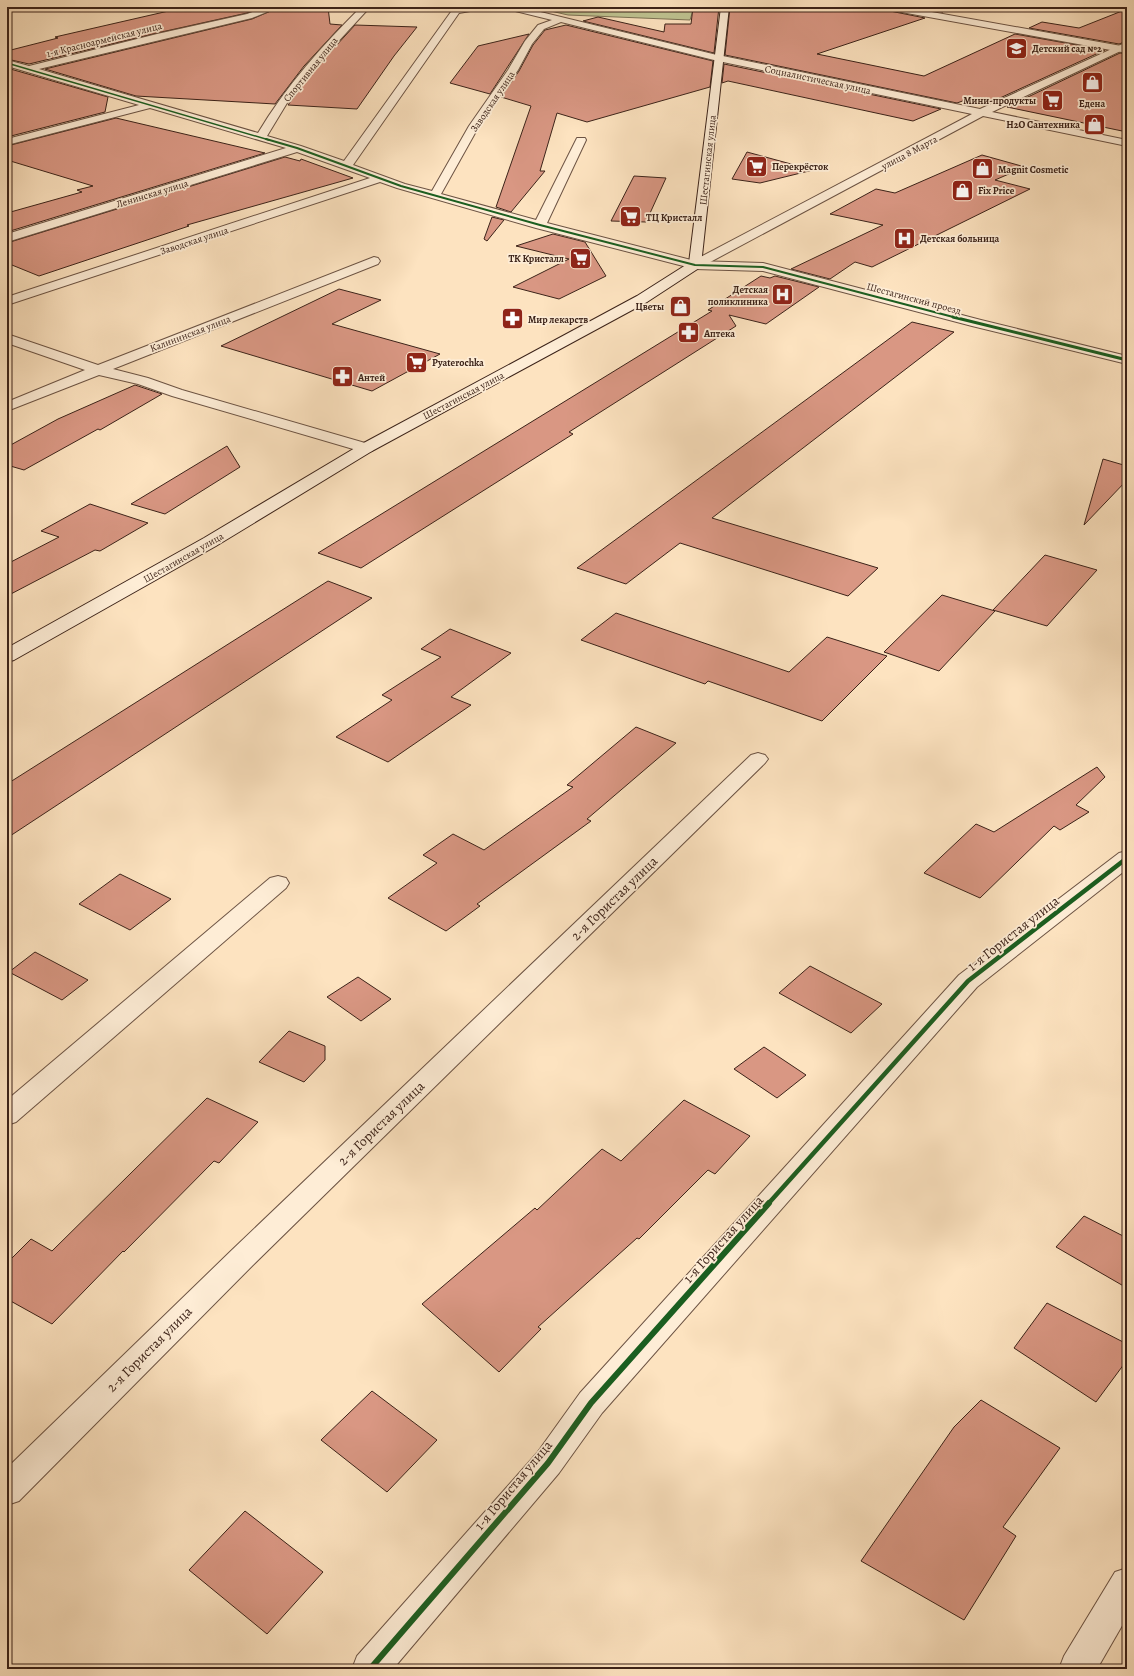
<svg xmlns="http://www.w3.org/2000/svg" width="1134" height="1676" font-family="Alegreya,serif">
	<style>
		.green { fill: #bfc492; stroke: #7e7456 }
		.building { fill: #d99783; stroke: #3c2319 }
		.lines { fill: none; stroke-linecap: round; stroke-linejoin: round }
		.minor-casing { stroke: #6c5343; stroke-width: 2 }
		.tertiary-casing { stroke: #6c5343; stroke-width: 2 }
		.secondary-casing { stroke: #3c2319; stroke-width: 2 }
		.minor { fill: #feedd6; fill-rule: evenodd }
		.tertiary { fill: #feedd6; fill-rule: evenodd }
		.secondary { fill: #feedd6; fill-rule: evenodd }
		.cycleway-far4-casing { stroke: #feedd6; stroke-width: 2.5 }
		.cycleway-far3-casing { stroke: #feedd6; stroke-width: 3.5 }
		.cycleway-far2-casing { stroke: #feedd6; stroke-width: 4.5 }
		.cycleway-far1-casing { stroke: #feedd6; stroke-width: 7 }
		.cycleway-casing { stroke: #feedd6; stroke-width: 8 }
		.cycleway-far4 { stroke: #1b5e20; stroke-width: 1.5 }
		.cycleway-far3 { stroke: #1b5e20; stroke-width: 2 }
		.cycleway-far2 { stroke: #1b5e20; stroke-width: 3 }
		.cycleway-far1 { stroke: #1b5e20; stroke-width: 4.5 }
		.cycleway { stroke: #1b5e20; stroke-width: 6 }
		.labels { text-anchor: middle; stroke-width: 3.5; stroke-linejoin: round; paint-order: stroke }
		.far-street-label { font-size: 10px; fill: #3c2319; stroke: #feedd6 }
		.far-poi-label { font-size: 10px; font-weight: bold; fill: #3c2319; stroke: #feedd6; text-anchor: start }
		.near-street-label { font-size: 14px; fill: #3c2319; stroke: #feedd6 }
	</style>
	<rect width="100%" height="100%" fill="#fde3c0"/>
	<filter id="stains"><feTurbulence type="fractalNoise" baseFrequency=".005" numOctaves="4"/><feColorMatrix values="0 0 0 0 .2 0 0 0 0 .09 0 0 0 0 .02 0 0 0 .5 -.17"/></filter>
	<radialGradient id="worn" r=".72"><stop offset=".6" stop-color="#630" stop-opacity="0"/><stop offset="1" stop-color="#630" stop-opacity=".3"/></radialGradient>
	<!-- green -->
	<path class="green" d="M533 7H694L690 20 568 15Z"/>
	<!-- building -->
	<g class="building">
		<path d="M186 7H262L247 13 157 33 29 64 7 59V51L58 38 55 37Z"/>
		<path d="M280 7H328L330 24 342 25 304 66 275 104 136 96 45 69 252 19Z"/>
		<path d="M693 7H719L714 53 583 21 598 17 664 32 665 24H691Z"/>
		<path d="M730 7H885L890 11 925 18 817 54 924 76 1015 34 1105 50 989 103 968 99 957 103 725 55Z"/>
		<path d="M912 7H942L943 12H942Z"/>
		<path d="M1127 9V41L1119 44 1029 28 1042 22 1079 28Z"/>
		<path d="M355 25 417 27 394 56 357 109 288 105 313 71Z"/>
		<path d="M566 25 713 61 710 87 587 122 557 113 540 171H545L511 212 496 207 531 106 501 97 519 71 533 45 545 30Z"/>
		<path d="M529 34 490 94 450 83 478 46Z"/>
		<path d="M1120 53 1127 54V132L1007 107Z"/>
		<path d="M724 64 941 109 913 121 728 81 722 83Z"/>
		<path d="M7 68 108 97 105 112 7 137Z"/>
		<path d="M116 118 265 153 7 232V213L82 192 77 190 93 186 7 160V146Z"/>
		<path d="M747 152 813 170 760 183 732 179Z"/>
		<path d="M982 155 1025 167 995 180 1030 189 872 267 855 262 830 279 791 269 883 225 830 214 876 189 895 193Z"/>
		<path d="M285 157 300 161 301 159 353 178 187 225 189 226 39 276 7 263V243Z"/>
		<path d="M634 176 666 178 646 222 611 221Z"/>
		<path d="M492 217 504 220 487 241 484 239Z"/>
		<path d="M553 234 585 242 606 276 559 299 513 287 569 259 516 246Z"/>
		<path d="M761 276 770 278 775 276 819 287 766 324 729 315 736 326 569 432 573 434 361 568 318 553 712 311 708 310Z"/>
		<path d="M339 289 381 300 332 324 440 354 372 391 221 346Z"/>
		<path d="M912 322 954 332 712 518 878 568 848 596 680 543 626 584 577 568Z"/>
		<path d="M135 385 162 394 100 430 98 429 24 470 7 465V447L58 419Z"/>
		<path d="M227 446 240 467 165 514 131 504Z"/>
		<path d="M1103 459 1127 466V480L1084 525Z"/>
		<path d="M90 504 148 523 100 551 95 550 7 596V564L59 537 41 531Z"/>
		<path d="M1045 555 1097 570 1047 626 993 610Z"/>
		<path d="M328 581 372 598 7 838V784Z"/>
		<path d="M942 595 995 611 939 671 884 652Z"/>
		<path d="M616 613 789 672 827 637 887 656 822 721 708 681 705 684 581 640Z"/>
		<path d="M450 629 511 653 451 697 471 705 388 762 336 737 392 700 382 695 441 657 421 649Z"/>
		<path d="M636 727 676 743 587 819 591 821 477 904 480 906 446 931 388 898 437 863 423 855 453 834 484 850 573 787 567 785Z"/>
		<path d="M1097 767 1105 777 1076 805 1089 812 1060 830 1054 826 980 898 924 873 976 824 994 832Z"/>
		<path d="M120 874 171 899 130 930 79 904Z"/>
		<path d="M35 952 88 980 62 1000 9 972Z"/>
		<path d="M810 966 882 1004 851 1033 779 993Z"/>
		<path d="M358 977 391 999 361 1021 327 997Z"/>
		<path d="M289 1031 325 1046V1060L304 1082 259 1062Z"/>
		<path d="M764 1047 806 1075 777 1098 734 1069Z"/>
		<path d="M207 1098 258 1122 219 1163 214 1161 124 1252 123 1251 52 1324 7 1299V1263L31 1239 52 1251Z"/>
		<path d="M684 1100 750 1136 715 1174 708 1170 639 1239 637 1238 538 1327 541 1329 499 1372 422 1304 535 1208 537 1210 602 1149 621 1161Z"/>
		<path d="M1084 1216 1127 1238V1288L1056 1247Z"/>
		<path d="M1047 1303 1127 1344V1360L1096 1402 1014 1348Z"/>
		<path d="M372 1391 437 1440 387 1492 321 1440Z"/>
		<path d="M981 1400 1060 1448 1003 1527 1016 1536 964 1620 861 1561 954 1427Z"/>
		<path d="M245 1511 323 1572 267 1634 189 1570Z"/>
	</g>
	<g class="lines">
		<defs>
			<g id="minor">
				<path d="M7 7H18L17 9 7 11Z"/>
				<path d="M267 7H279L252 18 39 69 258 133C286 86 322 46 361 7H370L312 70 287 103 267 136 301 146 344 161 453 9 464 7H482L481 9 459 13 353 165 405 184 432 191 469 126 508 70 525 41 538 25 552 20 507 9 506 7H520L721 56 723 58 718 61 561 22 544 29 532 44 518 70 479 126 441 194 536 220 577 138H585L586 140 547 223 695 261 763 263 981 320 1127 356V364L972 326 763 271 695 269 536 228 397 188 380 182 7 305V297L370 178 297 152 7 242V234L286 148 150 108 7 145V139L139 105 7 66V60L29 66 157 34 247 14Z"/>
				<path d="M886 7H904L1127 47V53L890 10Z"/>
				<path d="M374 257 378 258 380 261 378 264 113 369 148 378 182 390 372 445 374 448 372 451 366 453 360 451 172 396 138 384 99 375 7 411V402L85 370 7 343V334L98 365Z"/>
				<path d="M758 753 765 755 768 759 765 763 253 1265 19 1501 7 1505V1468L233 1249 751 755Z"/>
				<path d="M1127 851V869L977 987 602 1413 559 1473 393 1669H352L357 1656 537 1453 580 1393 959 975 1119 853Z"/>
				<path d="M278 876 286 878 289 883 286 888 16 1122 7 1125V1100L270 878Z"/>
				<path d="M1127 1568V1617L1097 1669H1059L1064 1656 1115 1572Z"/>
			</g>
			<path id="tertiary" d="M1127 42V48L992 112 1127 140V146L983 116 699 268H691L689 265 691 262 972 114 718 61 713 58 715 56 718 55 980 109Z"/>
			<path id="secondary" d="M721 7H729L701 265 699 268 647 302 372 451 216 546 14 660 7 662V648L204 538 360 445 637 296 689 263Z"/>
		</defs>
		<!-- minor casing -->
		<use href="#minor" class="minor-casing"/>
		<!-- tertiary casing -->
		<use href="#tertiary" class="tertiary-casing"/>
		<!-- secondary casing -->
		<use href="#secondary" class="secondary-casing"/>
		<!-- minor -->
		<use href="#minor" class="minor"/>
		<!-- tertiary -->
		<use href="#tertiary" class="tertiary"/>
		<!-- secondary -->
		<use href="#secondary" class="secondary"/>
		<defs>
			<path id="cycleway-far4" d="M7 63 269 140"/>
			<path id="cycleway-far3" d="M266 139 297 148 401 186 540 225 695 265 763 267 957 318"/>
			<path id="cycleway-far2" d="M953 317 1127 360"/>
			<path id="cycleway-far1" d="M768 1204 968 981 1127 858"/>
			<path id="cycleway" d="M370 1669 548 1463 591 1403 769 1203"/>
		</defs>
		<!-- cycleway-far4 casing -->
		<use href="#cycleway-far4" class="cycleway-far4-casing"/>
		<!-- cycleway-far3 casing -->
		<use href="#cycleway-far3" class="cycleway-far3-casing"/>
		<!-- cycleway-far2 casing -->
		<use href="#cycleway-far2" class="cycleway-far2-casing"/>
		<!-- cycleway-far1 casing -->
		<use href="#cycleway-far1" class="cycleway-far1-casing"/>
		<!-- cycleway casing -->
		<use href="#cycleway" class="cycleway-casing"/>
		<!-- cycleway-far4 -->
		<use href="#cycleway-far4" class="cycleway-far4"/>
		<!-- cycleway-far3 -->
		<use href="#cycleway-far3" class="cycleway-far3"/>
		<!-- cycleway-far2 -->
		<use href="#cycleway-far2" class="cycleway-far2"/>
		<!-- cycleway-far1 -->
		<use href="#cycleway-far1" class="cycleway-far1"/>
		<!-- cycleway -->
		<use href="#cycleway" class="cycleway"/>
	</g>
	<!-- icons -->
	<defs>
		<symbol id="school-square" viewBox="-11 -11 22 22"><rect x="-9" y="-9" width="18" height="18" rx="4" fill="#8f2418" stroke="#feedd6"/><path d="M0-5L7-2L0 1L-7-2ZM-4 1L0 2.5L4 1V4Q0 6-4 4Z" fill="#fff"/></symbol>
		<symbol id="shop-square" viewBox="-11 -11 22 22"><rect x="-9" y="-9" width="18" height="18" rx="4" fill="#8f2418" stroke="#feedd6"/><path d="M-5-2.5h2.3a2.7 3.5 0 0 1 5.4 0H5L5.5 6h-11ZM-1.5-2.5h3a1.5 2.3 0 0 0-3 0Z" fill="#fff"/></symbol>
		<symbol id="supermarket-square" viewBox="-11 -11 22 22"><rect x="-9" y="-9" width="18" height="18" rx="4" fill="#8f2418" stroke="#feedd6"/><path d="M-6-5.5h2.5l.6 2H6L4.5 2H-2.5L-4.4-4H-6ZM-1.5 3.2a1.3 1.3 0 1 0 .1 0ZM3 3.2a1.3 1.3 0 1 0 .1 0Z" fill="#fff"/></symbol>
		<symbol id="hospital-square" viewBox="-11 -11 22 22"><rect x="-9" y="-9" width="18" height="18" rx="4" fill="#8f2418" stroke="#feedd6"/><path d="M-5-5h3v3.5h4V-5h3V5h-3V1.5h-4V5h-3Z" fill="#fff"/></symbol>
		<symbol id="pharmacy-square" viewBox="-11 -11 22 22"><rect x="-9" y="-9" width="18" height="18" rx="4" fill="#8f2418" stroke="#feedd6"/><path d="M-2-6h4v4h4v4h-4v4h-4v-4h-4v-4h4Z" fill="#fff"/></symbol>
	</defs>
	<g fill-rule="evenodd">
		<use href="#school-square" x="1004" y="36" width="25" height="25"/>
		<use href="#shop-square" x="1080" y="70" width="25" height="25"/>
		<use href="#supermarket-square" x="1040" y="88" width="25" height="25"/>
		<use href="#shop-square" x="1082" y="112" width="25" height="25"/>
		<use href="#supermarket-square" x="744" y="154" width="25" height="25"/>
		<use href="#shop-square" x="970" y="156" width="25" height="25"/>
		<use href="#shop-square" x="950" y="178" width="25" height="25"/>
		<use href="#supermarket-square" x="618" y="204" width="25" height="25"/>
		<use href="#hospital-square" x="892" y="226" width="25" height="25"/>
		<use href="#supermarket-square" x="568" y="246" width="25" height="25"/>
		<use href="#hospital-square" x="770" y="282" width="25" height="25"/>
		<use href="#shop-square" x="668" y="294" width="25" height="25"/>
		<use href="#pharmacy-square" x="500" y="306" width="25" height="25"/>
		<use href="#pharmacy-square" x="676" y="320" width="25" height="25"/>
		<use href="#supermarket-square" x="404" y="350" width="25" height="25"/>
		<use href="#pharmacy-square" x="330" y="364" width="25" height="25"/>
	</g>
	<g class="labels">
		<!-- far-street labels -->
		<g class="far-street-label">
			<text transform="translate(104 39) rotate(-14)" y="4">1-я Красноармейская улица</text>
			<text transform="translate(310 69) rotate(-51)" y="4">Спортивная улица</text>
			<text transform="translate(818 79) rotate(12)" y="4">Социалистическая улица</text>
			<text transform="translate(492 101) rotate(-56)" y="4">Заводская улица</text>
			<text transform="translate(909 152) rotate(-28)" y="4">улица 8 Марта</text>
			<text transform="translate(707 160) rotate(-84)" y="4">Шестагинская улица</text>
			<text transform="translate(152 193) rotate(-17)" y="4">Ленинская улица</text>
			<text transform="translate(194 240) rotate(-18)" y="4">Заводская улица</text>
			<text transform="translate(914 298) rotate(15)" y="4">Шестагинский проезд</text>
			<text transform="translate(190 333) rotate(-21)" y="4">Калининская улица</text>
			<text transform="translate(463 395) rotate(-28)" y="4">Шестагинская улица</text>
			<text transform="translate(183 557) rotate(-30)" y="4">Шестагинская улица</text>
		</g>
		<!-- far-poi labels -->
		<g class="far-poi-label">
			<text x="1032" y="52">Детский сад №2</text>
			<text x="1036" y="104" text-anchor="end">Мини-продукты</text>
			<text x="1092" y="107" text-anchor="middle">Едена</text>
			<text x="1080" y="128" text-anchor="end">H2O Сантехника</text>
			<text x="772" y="170">Перекрёсток</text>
			<text x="998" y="173">Magnit Cosmetic</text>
			<text x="978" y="194">Fix Price</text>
			<text x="646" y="221">ТЦ Кристалл</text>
			<text x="920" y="242">Детская больница</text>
			<text x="564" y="262" text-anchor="end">ТК Кристалл</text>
			<text x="768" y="293" text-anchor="end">Детская<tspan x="768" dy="12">поликлиника</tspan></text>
			<text x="664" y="310" text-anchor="end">Цветы</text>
			<text x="528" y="323">Мир лекарств</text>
			<text x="704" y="337">Аптека</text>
			<text x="432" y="366">Pyaterochka</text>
			<text x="358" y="381">Антей</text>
		</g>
		<!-- near-street labels -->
		<g class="near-street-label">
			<text transform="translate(614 898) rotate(-44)" y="5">2-я Гористая улица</text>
			<text transform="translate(1013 933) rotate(-38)" y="5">1-я Гористая улица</text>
			<text transform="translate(381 1123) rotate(-44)" y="5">2-я Гористая улица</text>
			<text transform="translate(723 1239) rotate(-48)" y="5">1-я Гористая улица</text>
			<text transform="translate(149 1349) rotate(-45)" y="5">2-я Гористая улица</text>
			<text transform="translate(513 1485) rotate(-50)" y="5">1-я Гористая улица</text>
		</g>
	</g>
	<!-- margin -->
	<rect width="1134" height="1676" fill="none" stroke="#fde3c0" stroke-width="24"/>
	<rect x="8" y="8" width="1118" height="1660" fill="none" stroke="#3c2319" stroke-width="2"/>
	<rect x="12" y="12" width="1110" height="1652" fill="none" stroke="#3c2319"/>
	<rect width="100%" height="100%" filter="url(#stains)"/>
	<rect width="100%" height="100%" fill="url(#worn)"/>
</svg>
